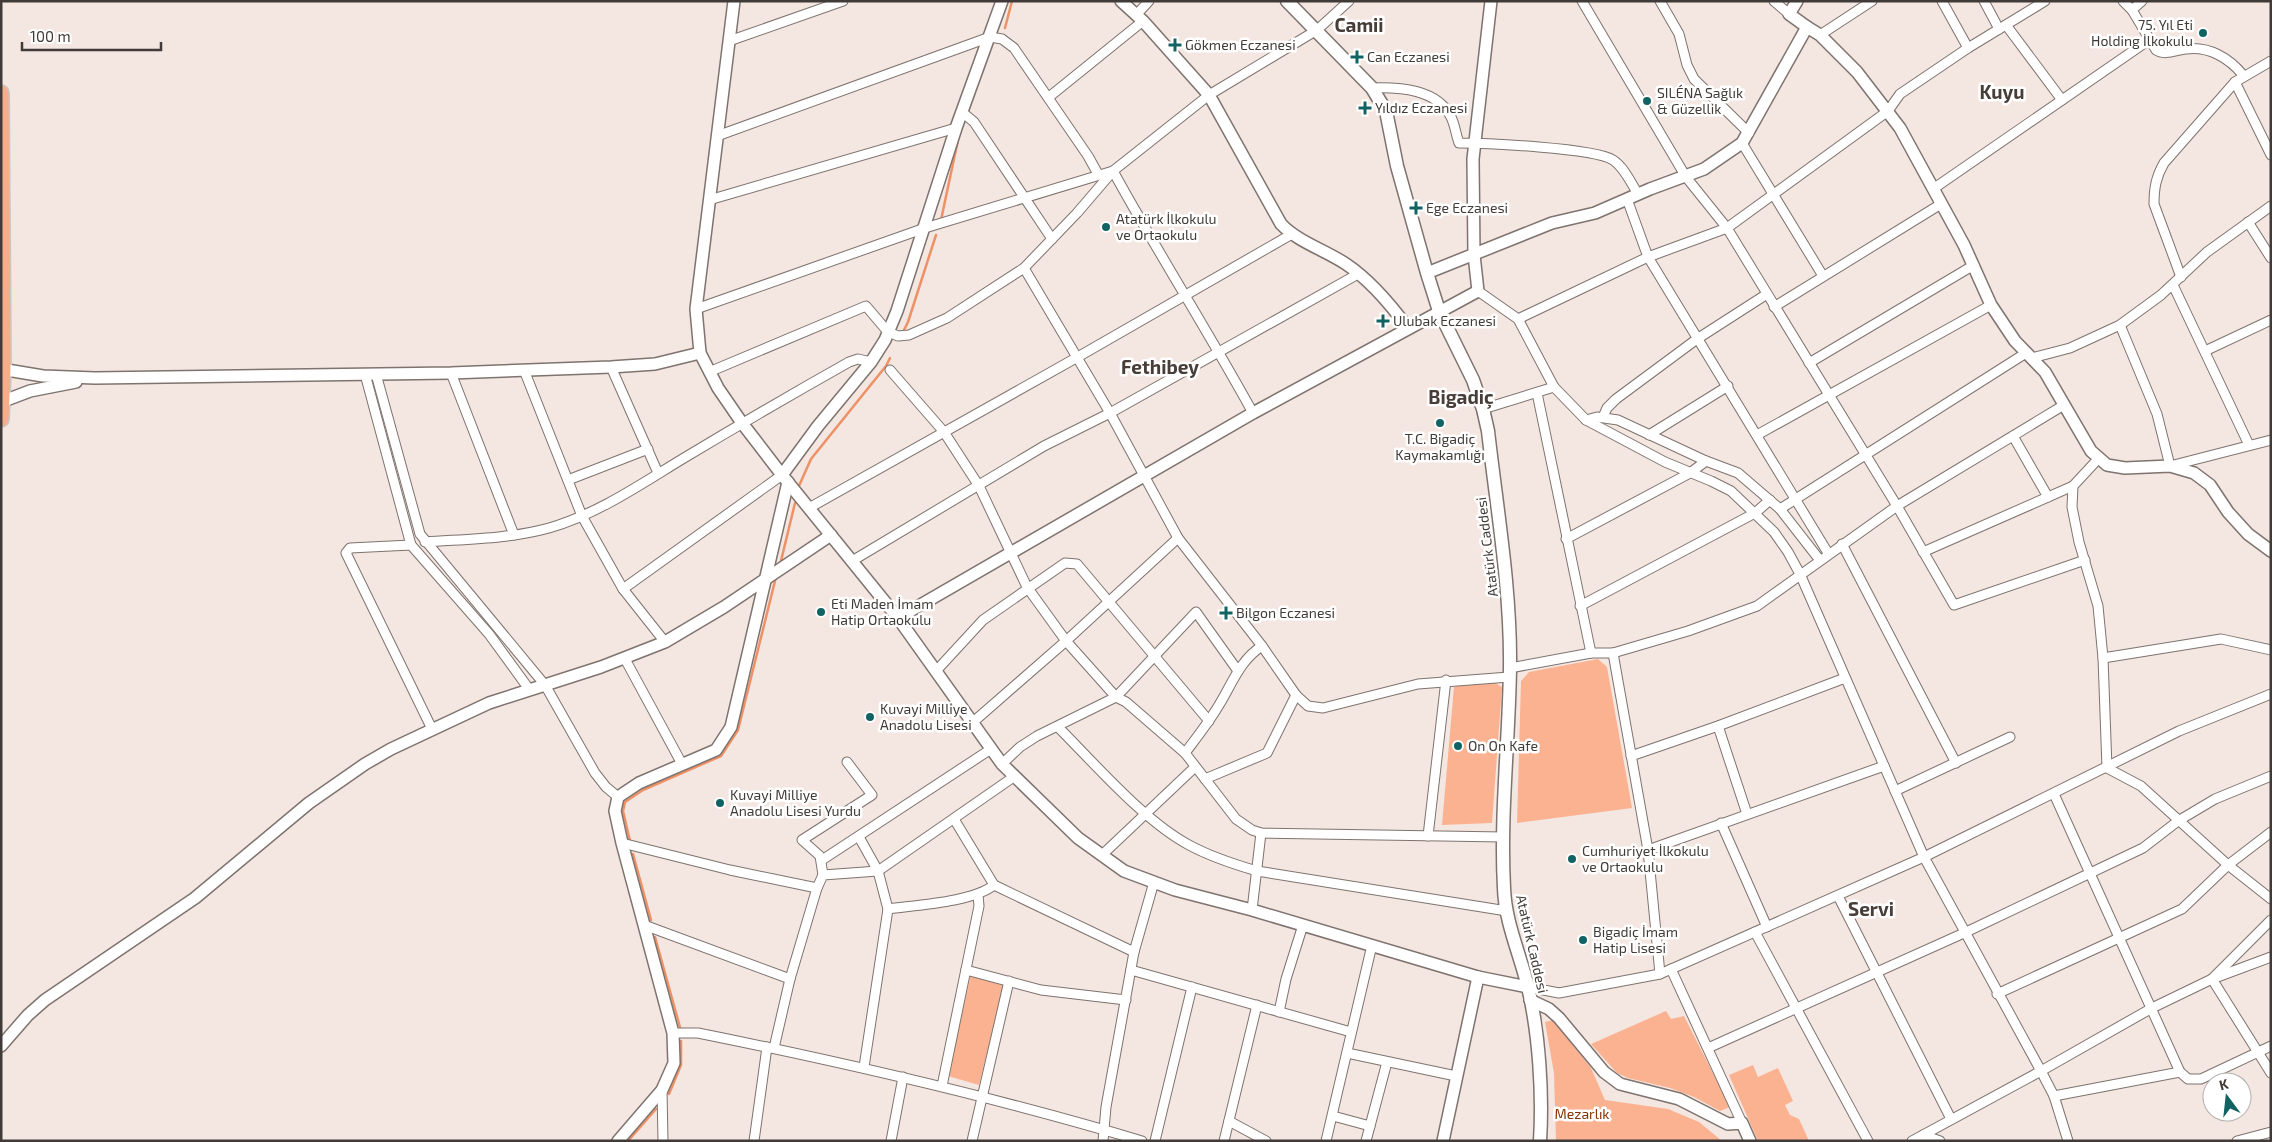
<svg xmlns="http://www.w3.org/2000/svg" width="2272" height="1142" font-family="'Exo 2',sans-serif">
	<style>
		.green { fill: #fbb291 }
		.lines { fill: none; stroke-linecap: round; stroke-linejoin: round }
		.stream { stroke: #ee9166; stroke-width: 2.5 }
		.minor-casing { stroke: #7e736e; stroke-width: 11 }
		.tertiary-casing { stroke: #7e736e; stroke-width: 14 }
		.secondary-casing { stroke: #7e736e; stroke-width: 15 }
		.trunk-casing { stroke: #cac8c7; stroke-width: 18 }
		.minor { stroke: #fff; stroke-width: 9 }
		.tertiary { stroke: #fff; stroke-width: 11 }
		.secondary { stroke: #fff; stroke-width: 12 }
		.trunk { stroke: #f7ac8a; stroke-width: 15 }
		.poi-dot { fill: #116262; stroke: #fff; stroke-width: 2 }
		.labels { text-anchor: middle; stroke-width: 5; stroke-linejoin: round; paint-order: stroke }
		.poi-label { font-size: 14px; fill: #403b38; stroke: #fff; text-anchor: start }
		.street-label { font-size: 14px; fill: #403b38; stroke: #fff }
		.park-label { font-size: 14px; fill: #853300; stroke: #fff }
		.district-label { font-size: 19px; font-weight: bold; fill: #483e39; stroke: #fff }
	</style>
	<rect width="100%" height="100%" fill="#f4e6e1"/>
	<!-- green -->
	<g class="green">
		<path d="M1598 659 1607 667 1632 808 1517 823 1521 681 1529 672Z"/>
		<path d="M1494 682 1502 687 1492 823 1442 825 1454 687 1462 685Z"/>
		<path d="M971 974 1004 984 979 1085 948 1076Z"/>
		<path d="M1666 1011 1671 1019 1684 1016 1730 1107 1720 1111 1694 1097 1670 1088 1628 1078 1617 1073 1591 1044Z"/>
		<path d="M1553 1020 1591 1068 1605 1100 1668 1109 1699 1122 1722 1141H1556L1554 1073 1545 1022Z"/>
		<path d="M1753 1065 1758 1077 1778 1068 1793 1101 1785 1105 1790 1115 1799 1119 1809 1141H1758L1729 1075Z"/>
	</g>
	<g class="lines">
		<!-- stream -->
		<g class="stream">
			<path d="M1005 28 1012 1"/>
			<path d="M941 220 958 140"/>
			<path d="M902 334 908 322 936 235"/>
			<path d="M798 488 811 459 886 366 890 358"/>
			<path d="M780 565 795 503"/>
			<path d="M630 841 623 811 625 802 643 790 721 756 738 730 776 577"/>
			<path d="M633 854 651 920"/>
			<path d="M655 937 681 1031"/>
			<path d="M669 1094 681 1065V1041"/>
			<path d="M628 1141 656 1109"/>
		</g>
		<defs>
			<g id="minor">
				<path d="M1582 1 1686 177 1727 228 1897 506 1954 605 2085 560"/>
				<path d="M1660 1 1679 34 1687 65 1694 79 1749 133"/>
				<path d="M1774 1 1789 14"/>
				<path d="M1942 1 1968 48"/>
				<path d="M1984 1 1999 29"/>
				<path d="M2123 1 2132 10"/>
				<path d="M2142 1 2132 10 2156 50C2165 56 2176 50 2186 49 2209 46 2229 58 2243 75"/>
				<path d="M1137 14 1149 1"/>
				<path d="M2006 25 2062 100"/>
				<path d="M1820 35 1872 1"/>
				<path d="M729 41 843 1"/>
				<path d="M2235 82 2271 155"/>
				<path d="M1372 88C1400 87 1437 89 1451 117 1455 125 1456 135 1459 143 1484 143 1595 148 1613 160 1624 167 1631 183 1638 194"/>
				<path d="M1049 97 1143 21"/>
				<path d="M962 112 974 122 1052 239"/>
				<path d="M717 136 990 37 1002 39 1014 48 1088 156 1098 174"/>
				<path d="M1742 143 1823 276"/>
				<path d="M1933 189 2149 40"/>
				<path d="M1627 199 1648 257 1828 553"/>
				<path d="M709 200 956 128"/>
				<path d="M2248 222 2271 258"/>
				<path d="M1024 268 1110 413 1178 538 1262 646 1296 695 1308 706 1323 708 1418 684 1509 677"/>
				<path d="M2181 277 2154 204C2154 188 2156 177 2164 163L2235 82 2271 61"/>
				<path d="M2173 285 2249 445"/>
				<path d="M1478 291 1518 319 1554 387"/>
				<path d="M1774 307 1941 204"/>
				<path d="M696 309 925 228 1113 171C1158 253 1208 331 1253 413"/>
				<path d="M1518 319 1648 257 1727 228 1888 111 1900 94 1968 48 2045 1"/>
				<path d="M2120 325 2157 414 2170 466 2271 440"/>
				<path d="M2205 351 2271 320"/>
				<path d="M2032 358 2070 348 2120 325 2161 295 2207 252 2271 206"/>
				<path d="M1809 363 1974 265"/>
				<path d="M611 367 658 473"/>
				<path d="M524 370 582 516 623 589 665 642"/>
				<path d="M890 370 944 432 979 486 1027 587 1066 641 1116 697 1196 612 1238 671"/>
				<path d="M709 372 866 306 888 332 898 336 909 335 947 318 1024 268 1077 213 1113 171 1209 95 1317 30 1349 1"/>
				<path d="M451 373 514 535"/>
				<path d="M365 374 411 545"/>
				<path d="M376 374 420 534 545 685 595 773 606 787 618 797"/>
				<path d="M1537 393 1591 653"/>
				<path d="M1483 409 1554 387 1586 420 1665 462 1711 481 1731 491 1774 532 1788 552 1800 574 1924 857 2041 1071 2054 1096 2068 1141"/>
				<path d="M1603 417 1607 408 1616 399 1697 339 1767 294"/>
				<path d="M1586 420 1597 417 1618 420 1706 461 1738 473 1780 509 1819 559"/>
				<path d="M1649 435 1728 386"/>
				<path d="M1757 435 1991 305"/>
				<path d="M2013 436 2048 497"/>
				<path d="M2099 458 2073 486 2072 507 2079 542 2098 606 2103 658 2107 768 2141 786 2228 865 2271 899"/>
				<path d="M568 480 648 449"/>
				<path d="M809 508 1076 358 1292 234"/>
				<path d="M1780 509 2026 353"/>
				<path d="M1566 539 1690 473 1706 461"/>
				<path d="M425 542C466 539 509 539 549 528 598 514 641 484 684 458 739 425 794 393 849 362L858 359 871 362"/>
				<path d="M1842 544 1956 763"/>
				<path d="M1923 552 2073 486"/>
				<path d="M852 561 1044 446 1110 413 1358 274"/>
				<path d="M623 589 782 475"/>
				<path d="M1580 606 1755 513 1770 500"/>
				<path d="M1262 646C1240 660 1232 684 1219 705 1209 722 1197 737 1185 753L1236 819 1252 830 1261 833 1503 837"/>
				<path d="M1613 653 1648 850 1660 974"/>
				<path d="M2103 658 2221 639 2271 650"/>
				<path d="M625 659 682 764"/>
				<path d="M1510 668 1591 653H1613L1688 631 1757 606 1897 506 2064 405"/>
				<path d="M936 671 983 620 1065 563 1077 564 1209 721"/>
				<path d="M972 723 1066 641 1178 538"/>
				<path d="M1718 726 1747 814"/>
				<path d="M1058 727C1094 763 1144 821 1189 845 1211 857 1233 864 1257 871L1507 911"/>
				<path d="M432 729 346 553 350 548 411 545 489 634 529 689"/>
				<path d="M1631 756 1718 726 1845 678"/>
				<path d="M1002 764 1020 747 1037 736 1116 697 1126 702 1185 753"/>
				<path d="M1205 779 1267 753 1296 695"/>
				<path d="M1895 791 2010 737"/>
				<path d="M2054 794 2180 1072 2188 1079H2201L2271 1046"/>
				<path d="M954 819 994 885 1134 952"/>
				<path d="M1721 823 1767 927"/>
				<path d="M1428 836 1446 680"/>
				<path d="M859 837 878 871 888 909C917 905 973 902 994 885"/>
				<path d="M622 843 730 870 817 888"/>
				<path d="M1648 850 1884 766"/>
				<path d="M1102 855 1195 767"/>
				<path d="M822 860 991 749"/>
				<path d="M823 875 820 856 802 840 872 795 847 762"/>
				<path d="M1838 896 1951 1119"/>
				<path d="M1252 910 1261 833"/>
				<path d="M2271 920 2212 979 2271 1073"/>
				<path d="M644 925 790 979"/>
				<path d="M1755 932 1868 1141"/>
				<path d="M1671 969 1742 1123"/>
				<path d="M966 970 1041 990 1126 1000"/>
				<path d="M1131 970 1351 1032"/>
				<path d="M1528 987 1559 993 1660 974 1924 857 2179 731 2271 694"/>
				<path d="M1997 994 2182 909 2228 865 2271 832"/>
				<path d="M1279 1012 1286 979 1303 925"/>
				<path d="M673 1033H698C847 1063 995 1097 1142 1141"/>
				<path d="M774 1048 790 979 817 888 823 875 878 871 1015 776"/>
				<path d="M1708 1048 1964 933 2143 848 2178 821 2215 799 2271 776"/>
				<path d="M1347 1053 1456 1076"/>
				<path d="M864 1067 888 909"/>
				<path d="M942 1086 979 906 978 895"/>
				<path d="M662 1090 663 1141"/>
				<path d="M2054 1096 2180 1072"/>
				<path d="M1333 1116 1370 1126"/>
				<path d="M1229 1121 1266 1141"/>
				<path d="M1923 1135 1940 1141"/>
				<path d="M754 1141 767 1047"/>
				<path d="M891 1141 903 1077"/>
				<path d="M972 1141 1009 981"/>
				<path d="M1103 1141 1106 1107 1134 952 1154 882"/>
				<path d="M1155 1141 1192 987"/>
				<path d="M1224 1141 1257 1005"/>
				<path d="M1326 1141 1372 945"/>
				<path d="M1366 1141 1387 1062"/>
				<path d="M1912 1141 2041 1071 2152 1008 2212 979 2271 957"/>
				<path d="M2237 1141 2271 1132"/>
			</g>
			<g id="tertiary">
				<path d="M734 1 696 309 700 353 718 388 742 423 782 475 898 618 1002 764 1078 838 1124 871 1175 890 1252 910 1478 977 1528 987"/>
				<path d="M1121 1 1143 21 1209 95 1281 224C1298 242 1325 250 1346 264 1370 280 1391 305 1408 328"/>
				<path d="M1807 27 1820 35 1857 72 1900 128 1964 245 1991 305 2015 341 2045 372 2091 451 2107 465 2125 468 2170 466 2194 473 2210 485 2228 512 2248 534 2271 551"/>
				<path d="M1427 273 1552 223 1595 213 1650 189 1704 169 1742 143 1807 27 1789 14 1797 1"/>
				<path d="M1 369 43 376 95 378 451 373 611 367 655 364 700 353"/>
				<path d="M1 402 30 391 76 382"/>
				<path d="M782 475 818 426 871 362 885 340 897 311 956 128 1002 1"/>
				<path d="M898 618 1253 413 1478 291 1474 255 1473 159 1491 1"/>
				<path d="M1530 1000 1549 1009 1559 1018 1604 1072 1620 1084 1679 1099 1728 1124 1742 1123 1750 1141"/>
				<path d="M1 1046 28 1015 45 1000 195 898 309 803 365 764 391 749 489 703 601 667 665 642 724 607 831 535"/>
				<path d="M618 1141 662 1090 674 1063 673 1033 622 843 615 811 618 797 639 783 716 750 731 727 788 482"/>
				<path d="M1443 1141 1478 977"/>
			</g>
			<path id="secondary" d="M1287 1 1372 88 1386 111 1397 166 1427 273 1439 311 1473 380 1483 409 1488 431C1497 510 1511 589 1510 668 1509 741 1500 815 1504 888 1505 922 1520 954 1528 987 1539 1033 1543 1093 1540 1141"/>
			<path id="trunk" d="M1 93 3 369 1 419"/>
		</defs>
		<!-- minor casing -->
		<use href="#minor" class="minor-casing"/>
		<!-- tertiary casing -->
		<use href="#tertiary" class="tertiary-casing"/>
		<!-- secondary casing -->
		<use href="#secondary" class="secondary-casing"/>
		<!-- trunk casing -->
		<use href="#trunk" class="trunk-casing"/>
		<!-- minor -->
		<use href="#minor" class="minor"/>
		<!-- tertiary -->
		<use href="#tertiary" class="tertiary"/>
		<!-- secondary -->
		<use href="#secondary" class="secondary"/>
		<!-- trunk -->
		<use href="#trunk" class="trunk"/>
	</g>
	<!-- markers -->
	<g class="poi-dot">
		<circle cx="2203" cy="33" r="5"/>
		<path d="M1172.5 37.5h5v5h5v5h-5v5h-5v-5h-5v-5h5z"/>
		<path d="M1354.5 49.5h5v5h5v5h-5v5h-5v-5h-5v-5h5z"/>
		<circle cx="1647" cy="101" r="5"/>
		<path d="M1362.5 100.5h5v5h5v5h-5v5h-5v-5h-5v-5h5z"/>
		<path d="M1413.5 200.5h5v5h5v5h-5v5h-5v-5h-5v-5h5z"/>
		<circle cx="1106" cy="227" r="5"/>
		<path d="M1380.5 313.5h5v5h5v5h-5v5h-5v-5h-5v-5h5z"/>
		<circle cx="1440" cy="423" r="5"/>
		<circle cx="821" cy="612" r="5"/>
		<path d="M1223.5 605.5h5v5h5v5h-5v5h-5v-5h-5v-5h5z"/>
		<circle cx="870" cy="717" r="5"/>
		<circle cx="1458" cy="746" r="5"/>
		<circle cx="720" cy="803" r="5"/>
		<circle cx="1572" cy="859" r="5"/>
		<circle cx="1583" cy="940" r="5"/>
	</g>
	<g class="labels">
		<!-- poi labels -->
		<g class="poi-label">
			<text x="2193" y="30" text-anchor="end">75. Yıl Eti<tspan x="2193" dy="16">Holding İlkokulu</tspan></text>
			<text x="1185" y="50">Gökmen Eczanesi</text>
			<text x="1367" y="62">Can Eczanesi</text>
			<text x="1657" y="98">SILÉNA Sağlık<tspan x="1657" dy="16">&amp; Güzellik</tspan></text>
			<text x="1375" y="113">Yıldız Eczanesi</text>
			<text x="1426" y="213">Ege Eczanesi</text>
			<text x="1116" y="224">Atatürk İlkokulu<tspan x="1116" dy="16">ve Ortaokulu</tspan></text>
			<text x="1393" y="326">Ulubak Eczanesi</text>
			<text x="1440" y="444" text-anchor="middle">T.C. Bigadiç<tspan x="1440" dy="16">Kaymakamlığı</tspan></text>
			<text x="831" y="609">Eti Maden İmam<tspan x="831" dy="16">Hatip Ortaokulu</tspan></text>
			<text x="1236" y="618">Bilgon Eczanesi</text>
			<text x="880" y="714">Kuvayi Milliye<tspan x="880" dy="16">Anadolu Lisesi</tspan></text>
			<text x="1468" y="751">On On Kafe</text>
			<text x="730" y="800">Kuvayi Milliye<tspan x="730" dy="16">Anadolu Lisesi Yurdu</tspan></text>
			<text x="1582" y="856">Cumhuriyet İlkokulu<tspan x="1582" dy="16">ve Ortaokulu</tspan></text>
			<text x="1593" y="937">Bigadiç İmam<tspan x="1593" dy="16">Hatip Lisesi</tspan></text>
		</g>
		<!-- street labels -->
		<g class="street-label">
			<text transform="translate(1487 547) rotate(-97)" y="5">Atatürk Caddesi</text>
			<text transform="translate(1532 944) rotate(77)" y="5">Atatürk Caddesi</text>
		</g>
		<!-- park labels -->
		<g class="park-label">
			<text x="1582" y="1119">Mezarlık</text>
		</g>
		<!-- district labels -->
		<g class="district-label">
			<text x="1359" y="32">Camii</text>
			<text x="2002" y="99">Kuyu</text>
			<text x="1160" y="374">Fethibey</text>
			<text x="1461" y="404">Bigadiç</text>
			<text x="1871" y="916">Servi</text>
		</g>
	</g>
	<!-- border -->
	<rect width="2272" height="1142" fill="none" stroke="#403b38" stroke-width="5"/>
	<!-- north arrow -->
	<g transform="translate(2227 1097) rotate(345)"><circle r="24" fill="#ffffff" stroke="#b3b1af"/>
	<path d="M0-4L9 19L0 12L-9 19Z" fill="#116262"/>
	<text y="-8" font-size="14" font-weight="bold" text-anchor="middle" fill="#403b38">K</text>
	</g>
	<!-- scale -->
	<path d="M22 42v8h139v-8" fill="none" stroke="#403b38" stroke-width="2.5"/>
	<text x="30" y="42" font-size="15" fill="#403b38" stroke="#ffffff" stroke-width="4" paint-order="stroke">100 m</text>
</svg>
